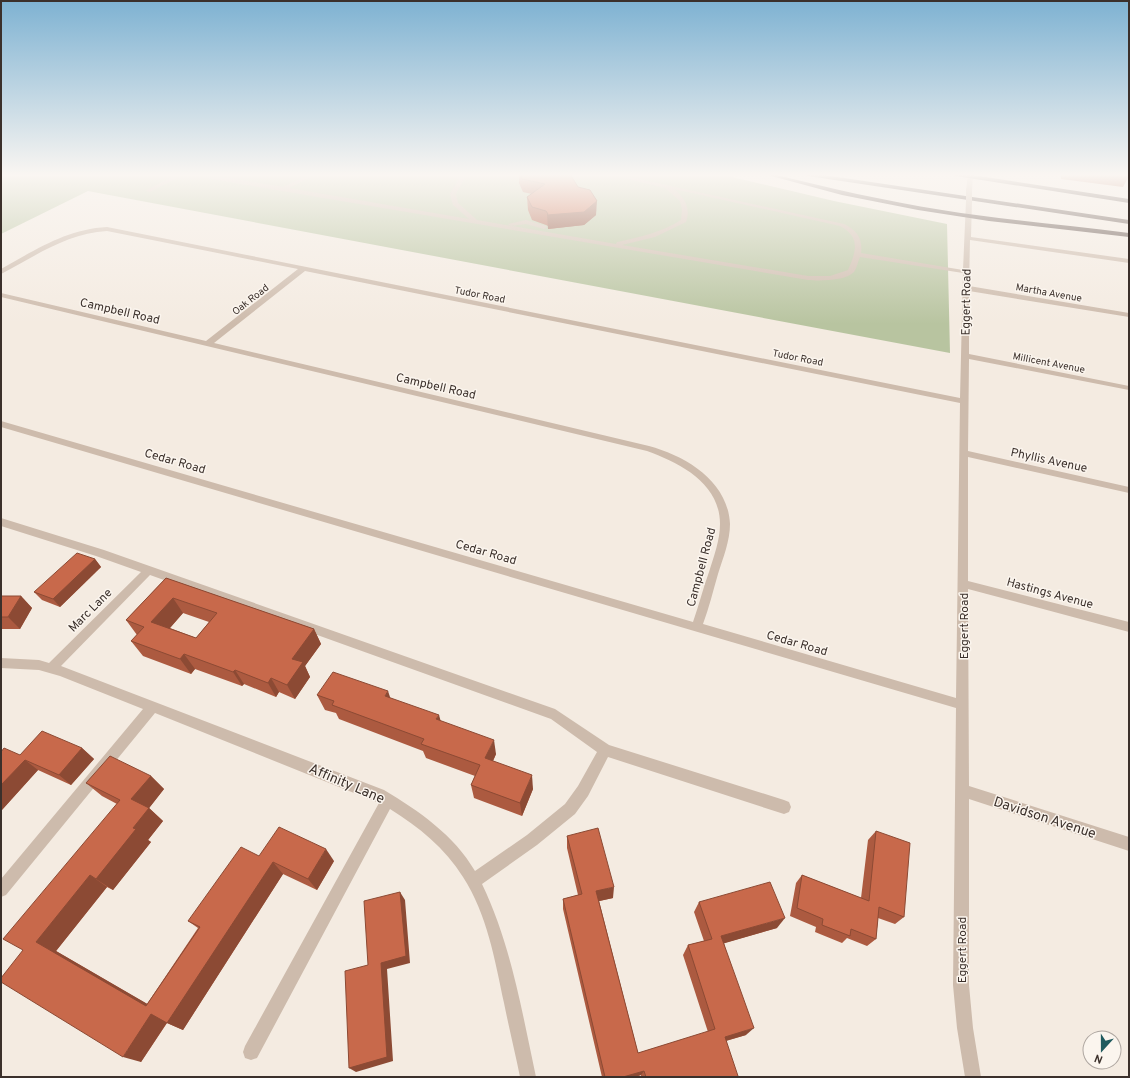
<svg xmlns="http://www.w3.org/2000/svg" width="1130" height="1078" font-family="Overpass,sans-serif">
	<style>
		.green { fill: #b8c4a0 }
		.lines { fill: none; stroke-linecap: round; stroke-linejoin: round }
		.minor { fill: #cdbbac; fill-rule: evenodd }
		.highway { fill: #5c4a42; fill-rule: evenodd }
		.minor-bridge { stroke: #cdbbac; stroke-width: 6 }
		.wall { fill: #ac5a40; fill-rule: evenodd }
		.shaded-wall { fill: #8c4a34 }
		.building { fill: #c8694b; stroke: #8c4a34; fill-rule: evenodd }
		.labels { text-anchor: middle; stroke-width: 3; stroke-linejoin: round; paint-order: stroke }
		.far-street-label { font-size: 10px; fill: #3b302b; stroke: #fbf5ee }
		.street-label { font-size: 12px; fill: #3b302b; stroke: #fbf5ee }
		.near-street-label { font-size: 14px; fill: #3b302b; stroke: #fbf5ee }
	</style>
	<rect width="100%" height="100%" fill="#f4ebe1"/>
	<!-- green -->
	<path class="green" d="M1 174H719L834 201 947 224 950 353 88 191 1 234Z"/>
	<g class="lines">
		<!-- minor -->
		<g class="minor">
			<path d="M178 174H184L150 192 145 191Z"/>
			<path d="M199 174H205L283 187 311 174H316L289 188 469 219 453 205 450 194 459 179 441 174H449L461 176 466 174H471L464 179 456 194 458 203 477 220 616 244 617 242C640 237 660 233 681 220L682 209 680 201 665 188 608 174H616L844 224C857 230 863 239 861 253L963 270 966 201 969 199 972 201 971 237 1129 259V263L970 240 969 286 1129 313V317L969 291V354L1129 386V390L969 359 968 451 1129 487V493L968 457V581L1129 622V632L968 589 969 786 1129 837V851L969 799V985L973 1028 981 1077H965L957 1028 953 985 956 708 1 427V421L693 622C699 605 703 588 709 572 714 556 720 540 720 524 720 483 680 463 647 451L1 297V293L206 341 298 269 107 231C68 233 37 255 3 273L1 274V269C35 250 67 229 107 227L960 398 963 273 860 257C858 261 857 268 854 272 845 281 820 281 808 280L206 178ZM674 189 840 226C861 237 856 252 848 270L830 276H808L622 245 655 237 686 222C691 208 685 198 674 189ZM305 271 960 403 956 698 703 624C709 608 713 591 718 574 723 558 730 541 730 524 728 481 686 456 649 446L214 343Z"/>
			<path d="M968 174H973L972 191 969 193 966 191Z"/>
			<path d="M1028 174H1041L1038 176Z"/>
			<path d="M526 220 546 226 547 227 544 229 526 224 511 226 508 224Z"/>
			<path d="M1 518 104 550 555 709 609 745 784 800 789 802 791 807 789 812 784 814 608 757 588 796 575 814 537 845 482 884C511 944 522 1012 536 1077H520C515 1052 509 1028 504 1003 495 960 487 914 463 877 445 848 419 827 390 809L257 1058 251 1060 245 1058 243 1052 245 1046 379 803 155 713 6 895 1 897V879L143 709 60 676 39 670 1 668V658L39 660 49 663 141 572 96 556 1 526ZM150 575 551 719 597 752 578 786 565 804 527 835 475 871C454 835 419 811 384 790L61 666Z"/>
		</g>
		<!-- highway -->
		<g class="highway">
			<path d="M764 174H773C829 188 885 201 942 210 1004 220 1067 225 1129 233V237L989 221 918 210 842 195Z"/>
			<path d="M805 174H817L1129 220V224L808 176Z"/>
			<path d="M953 174H966L1129 199V203L956 176Z"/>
		</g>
		<!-- minor-bridge -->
		<path class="minor-bridge" d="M969 191V201"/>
	</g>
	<!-- wall -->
	<g class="wall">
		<path d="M519 174H570L578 187 596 215 584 225 548 229V226L546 225 532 220 528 210 527 197 532 194 523 192 519 183Z"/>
		<path d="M1061 174H1129V176L1123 187 1061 179Z"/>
		<path d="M95 559 101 567 60 607 42 600 34 592Z"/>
		<path d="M166 578 314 629 321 644 305 666 310 677 295 699 279 692 276 697 244 684 242 686 195 669 191 674 143 656 131 641 137 635 126 620ZM183 613 209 622 196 638 170 628Z"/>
		<path d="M1 596H21L32 608 20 629H1Z"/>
		<path d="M317 695 390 698 441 721 496 754 493 761 533 789 522 816 474 798 471 785 475 776 426 758 423 751 339 719 336 713 325 710Z"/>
		<path d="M82 748 94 759 71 785 38 770 1 811V752L20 755Z"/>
		<path d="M151 776 164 789 149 808 163 821 148 840 151 842 113 890 107 887 56 951 147 1004 198 928 188 921 259 856 334 861 317 890 283 874 183 1030 167 1023 141 1062 23 950 117 804 102 796 86 783Z"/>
		<path d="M876 831 904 917 895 924 878 918 876 939 867 946 847 938 842 943 815 932 816 927 790 916 796 883 802 875 861 898 868 840Z"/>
		<path d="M567 836 613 898 599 901 638 1053 708 1032 683 955 688 945 704 941 694 912 699 902 777 928 724 943 746 1035 726 1041 736 1077H641V1075L635 1077H602L563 909V899L578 895 567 848Z"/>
	</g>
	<!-- shaded-wall -->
	<g class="shaded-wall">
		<path d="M597 201 596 215 584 225 548 229 547 215Z"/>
		<path d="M95 559 101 567 60 607 53 599Z"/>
		<path d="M21 596 32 608 20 629 8 617Z"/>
		<path d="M173 598 183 613 162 637 151 622Z"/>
		<path d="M314 629 321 644 305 666 310 677 295 699 287 685 292 659Z"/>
		<path d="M184 654 195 669 191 674 180 659Z"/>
		<path d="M235 670 244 684 242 686 233 672Z"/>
		<path d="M271 678 279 692 276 697 268 683Z"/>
		<path d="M388 691 393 706 385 696Z"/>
		<path d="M439 715 443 729 436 719Z"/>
		<path d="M494 740 496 754 488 772 485 758Z"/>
		<path d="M82 748 94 759 71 785 59 775Z"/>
		<path d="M25 760 38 770 1 811V785Z"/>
		<path d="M532 775 533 789 522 816 520 803Z"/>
		<path d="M151 776 164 789 146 812 131 799Z"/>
		<path d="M149 808 163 821 148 840 151 842 113 890 96 879 133 828Z"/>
		<path d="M326 849 334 861 317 890 308 879Z"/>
		<path d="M273 862 283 874 183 1030 167 1023Z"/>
		<path d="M90 875 107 887 56 951 163 1013 146 1006 36 942Z"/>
		<path d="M614 887 613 898 595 902 596 891Z"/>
		<path d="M400 892 405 900 410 963 387 969 393 1061 356 1072 349 1068Z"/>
		<path d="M785 918 777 928 715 946 721 936Z"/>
		<path d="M151 1014 168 1021 141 1062 123 1057Z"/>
		<path d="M754 1028 746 1035 718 1043 725 1037Z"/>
		<path d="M644 1071 641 1075 635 1077H623Z"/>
	</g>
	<!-- building -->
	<g class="building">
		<path d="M520 174H570L578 187 590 190 597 201 584 212 547 215 548 214 546 211 532 207 527 197 545 184 522 179Z"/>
		<path d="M77 553 95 559 53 599 34 592Z"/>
		<path d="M166 578 314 629 292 659 303 662 287 685 271 678 268 683 235 670 233 672 184 654 180 659 131 641 144 627 126 620ZM173 598 217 613 196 638 151 622Z"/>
		<path d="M1 596H21L8 617H1Z"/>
		<path d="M333 672 388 691 385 696 439 715 436 719 494 740 485 758 532 775 520 803 471 785 480 765 421 744 424 739 332 705 334 701 317 695Z"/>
		<path d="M42 731 82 748 59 775 25 760 1 785V752L4 748 20 755Z"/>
		<path d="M110 756 151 776 131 799 149 808 133 828 136 829 96 879 90 875 36 942 146 1006 200 927 188 921 241 847 259 856 279 827 326 849 308 879 273 862 167 1023 151 1014 123 1057 1 982V978L23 950 3 939 120 800 86 783Z"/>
		<path d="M598 828 614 887 596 891 638 1053 715 1029 688 945 712 939 699 902 770 882 785 918 721 936 754 1028 725 1037 738 1076 735 1077H646L644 1071 623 1077H605L563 899 582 894 567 836Z"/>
		<path d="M876 831 910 843 904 917 879 907 876 939 851 929 850 936 822 925 823 919 797 908 802 875 869 901Z"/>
		<path d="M400 892 406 956 381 963 387 1057 349 1068 345 971 368 965 364 901Z"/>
	</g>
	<!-- sky -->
	<linearGradient id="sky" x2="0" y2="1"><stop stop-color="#7eb2d2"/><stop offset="0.54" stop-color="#faf6f2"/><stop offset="1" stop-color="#faf6f2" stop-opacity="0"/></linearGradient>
	<rect width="1130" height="324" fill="url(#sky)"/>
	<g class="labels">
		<!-- far-street labels -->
		<g class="far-street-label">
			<text transform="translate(1049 292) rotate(10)" y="4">Martha Avenue</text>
			<text transform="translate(480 294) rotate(11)" y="4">Tudor Road</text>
			<text transform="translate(250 299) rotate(-38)" y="4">Oak Road</text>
			<text transform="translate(798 357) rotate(11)" y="4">Tudor Road</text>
			<text transform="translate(1049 362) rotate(11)" y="4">Millicent Avenue</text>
		</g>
		<!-- street labels -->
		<g class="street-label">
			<text transform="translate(966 302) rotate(-89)" y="4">Eggert Road</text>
			<text transform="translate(120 311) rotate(13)" y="4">Campbell Road</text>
			<text transform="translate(436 386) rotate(13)" y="4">Campbell Road</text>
			<text transform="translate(1049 460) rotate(12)" y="4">Phyllis Avenue</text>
			<text transform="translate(175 461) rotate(16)" y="4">Cedar Road</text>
			<text transform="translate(486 552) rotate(16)" y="4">Cedar Road</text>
			<text transform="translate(701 567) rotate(-75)" y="4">Campbell Road</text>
			<text transform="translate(1050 593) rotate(15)" y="4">Hastings Avenue</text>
			<text transform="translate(90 610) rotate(-45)" y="4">Marc Lane</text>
			<text transform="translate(964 626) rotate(-90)" y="4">Eggert Road</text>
			<text transform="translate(797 643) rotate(16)" y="4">Cedar Road</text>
			<text transform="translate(962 950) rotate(-90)" y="4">Eggert Road</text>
		</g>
		<!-- near-street labels -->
		<g class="near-street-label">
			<text transform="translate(347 783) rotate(23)" y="5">Affinity Lane</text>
			<text transform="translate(1045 817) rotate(18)" y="5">Davidson Avenue</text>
		</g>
	</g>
	<!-- border -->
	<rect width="1130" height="1078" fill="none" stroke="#3b302b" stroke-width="4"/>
	<!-- north arrow -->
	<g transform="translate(1102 1050) rotate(201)"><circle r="19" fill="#fbf5ee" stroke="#aea6a0"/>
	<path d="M0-3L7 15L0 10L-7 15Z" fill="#1f5a5e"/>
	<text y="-6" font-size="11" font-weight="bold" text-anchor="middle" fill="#3b302b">N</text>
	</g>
</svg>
